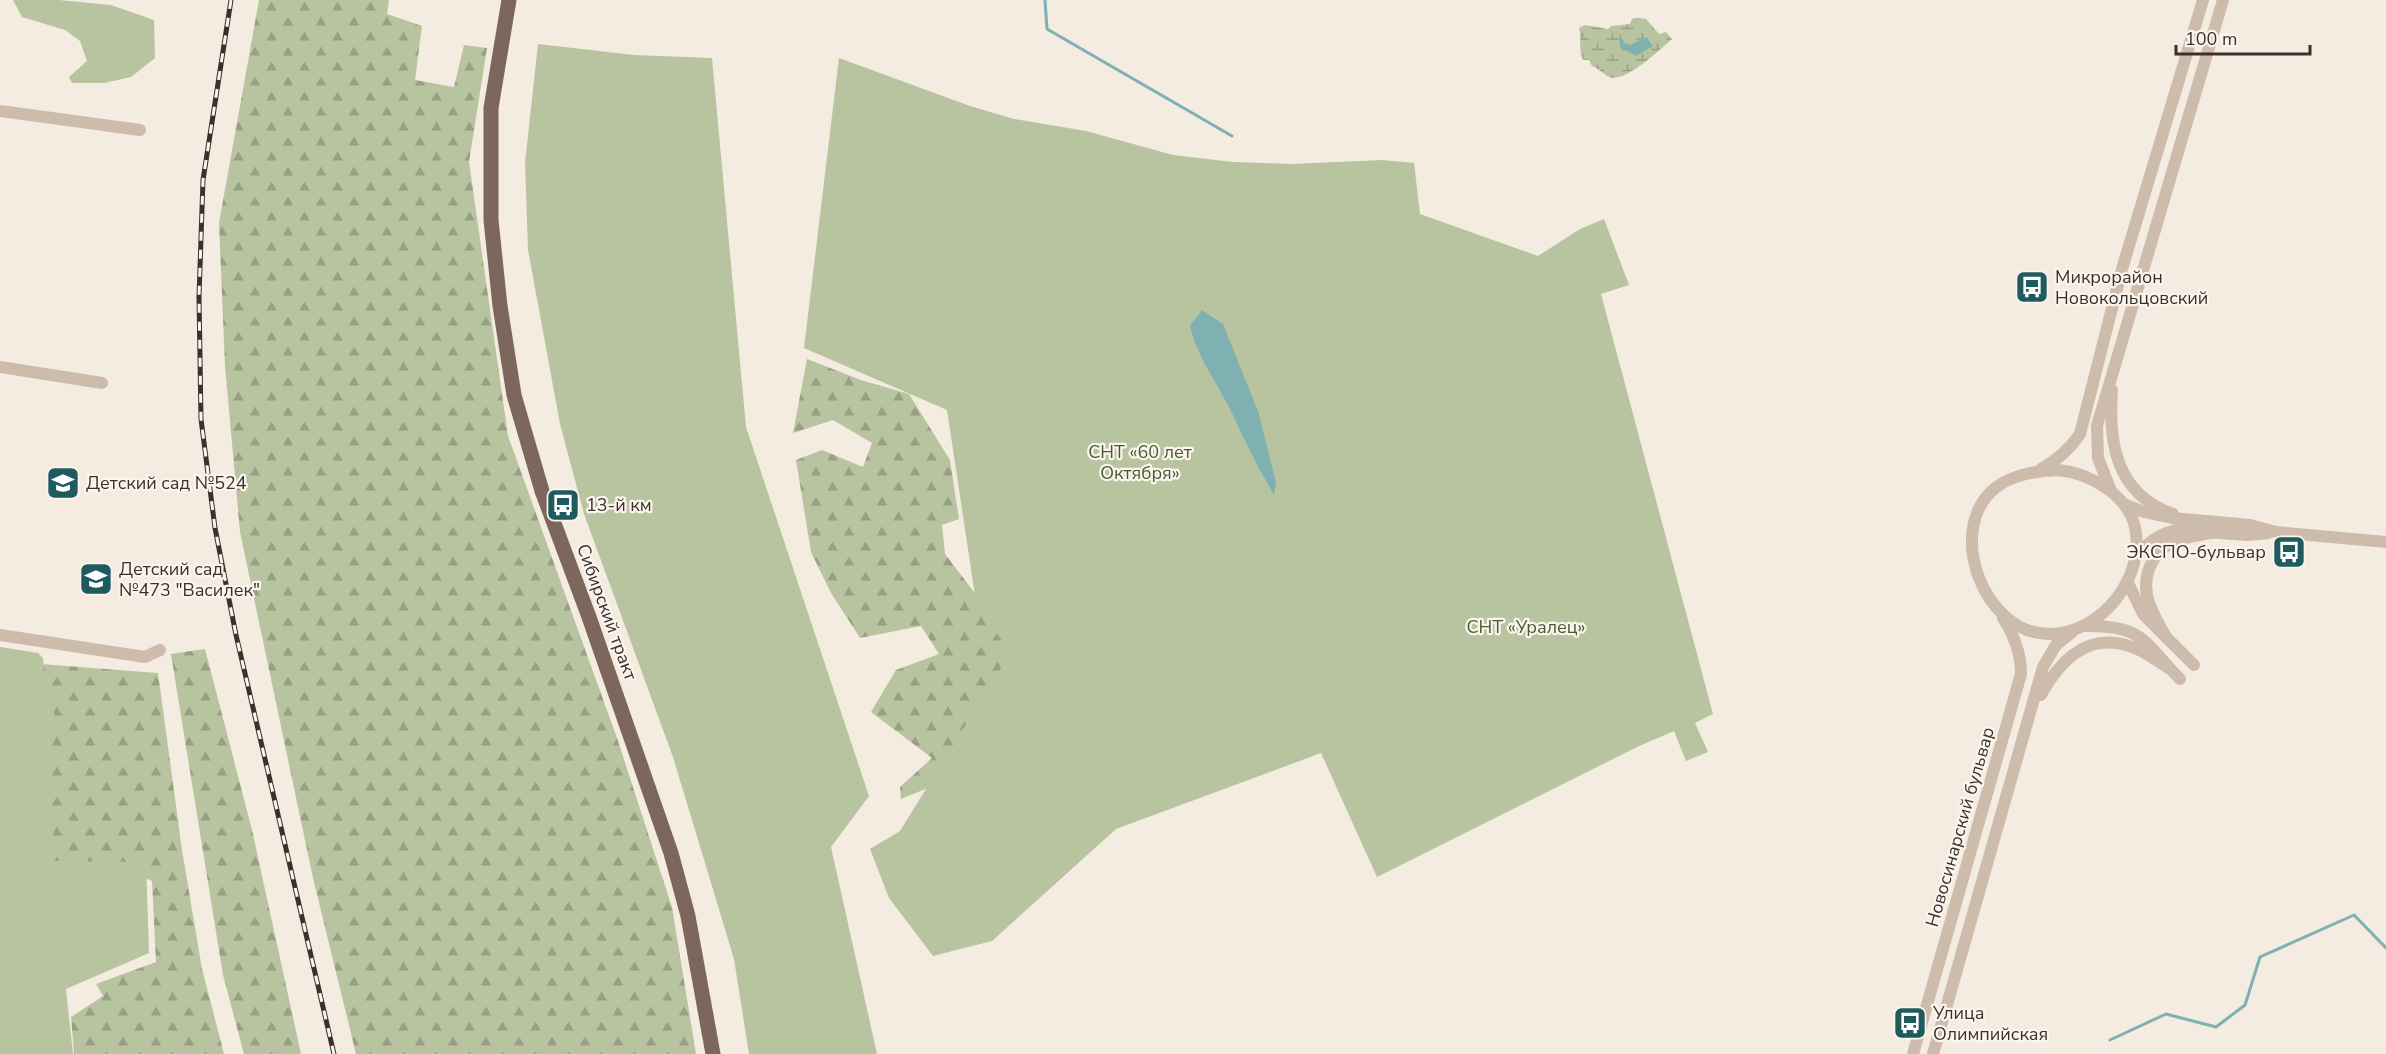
<svg xmlns="http://www.w3.org/2000/svg" width="2386" height="1054" font-family="'Nunito Sans',sans-serif">
	<style>
		.forest { fill: url(#forest-firs) }
		.wetland { fill: url(#wetland-marsh) }
		.green { fill: #b8c4a0 }
		.water { fill: #7fb0b2 }
		.lines { fill: none; stroke-linecap: round; stroke-linejoin: round }
		.stream { stroke: #7fb0b2; stroke-width: 3 }
		.minor { stroke: #cdbbac; stroke-width: 12 }
		.major { stroke: #7d675c; stroke-width: 15 }
		.rail-casing { stroke: #3b302b; stroke-width: 5 }
		.rail { stroke: #fbf5ee; stroke-width: 3; stroke-dasharray: 9; stroke-linecap: butt }
		.labels { text-anchor: middle; stroke-width: 4.5; stroke-linejoin: round; paint-order: stroke }
		.poi-label { font-size: 18px; fill: #3b302b; stroke: #fbf5ee; text-anchor: start }
		.park-label { font-size: 18px; fill: #4a5a2e; stroke: #fbf5ee }
		.street-label { font-size: 18px; fill: #3b302b; stroke: #fbf5ee }
	</style>
	<defs>
		<pattern id="forest-firs" width="22" height="20" patternUnits="userSpaceOnUse" patternTransform="scale(1.5)"><rect width="22" height="20" fill="#b8c4a0"/><path d="M5 1l3.5 6h-7zM16 11l3.5 6h-7z" fill="#97a083"/></pattern>
		<pattern id="wetland-marsh" width="20" height="14" patternUnits="userSpaceOnUse" patternTransform="scale(1.5)"><rect width="20" height="14" fill="#b8c4a0"/><path d="M1 5h8M5 5V1M11 12h8M15 12V8" fill="none" stroke="#97a083"/></pattern>
	</defs>
	<rect width="100%" height="100%" fill="#f4ebe1"/>
	<!-- forest -->
	<g class="forest">
		<path d="M259 0H389L387 14 422 26 415 80 454 87 464 45 487 48 469 162 508 436 617 738 672 907 696 1054H356L313 878 240 532 225 366 219 223Z"/>
		<path d="M807 359 861 380 909 394 950 460 959 519 942 525 945 554 1020 652 952 778 901 799 900 787 932 758 871 712 896 670 939 654 921 626 860 638 831 593 811 552 796 460 822 450 863 467 872 443 833 420 793 433Z"/>
		<path d="M205 649 252 830 301 1054H244L223 975 171 654Z"/>
		<path d="M41 664 158 673 182 850 202 969 224 1054H74L71 1017 103 996 96 984 156 962 152 881 111 863 50 867Z"/>
	</g>
	<!-- wetland -->
	<path class="wetland" d="M1635 18 1646 19 1659 34 1666 32 1672 39C1658 51 1631 78 1612 78 1606 77 1600 69 1592 66L1589 60H1583C1578 48 1582 40 1579 28L1585 25 1608 29 1611 26 1630 24 1632 19Z"/>
	<!-- green -->
	<g class="green">
		<path d="M13 0H59L111 5 154 20 155 58 131 77 104 83H72L69 77 87 61 80 41 65 30 22 17Z"/>
		<path d="M538 44 634 55 712 58 746 427 869 796 831 847 877 1054H749L734 959 673 757 584 514 560 424 528 250 525 163Z"/>
		<path d="M839 58 970 106 1014 119 1086 131 1173 155 1233 162 1291 164 1382 160 1414 163 1420 214 1538 256 1580 229 1604 219 1629 285 1601 294 1713 714 1695 723 1708 752 1686 761 1674 731 1639 746 1377 877 1321 753 1116 829 992 941 933 956 889 898 870 849 900 831 1010 653 976 602 947 410 804 348Z"/>
		<path d="M0 647 38 653 43 658 46 707H53L56 726 47 727 55 861 146 862 149 953 66 989 73 1054H0Z"/>
	</g>
	<!-- water -->
	<g class="water">
		<path d="M1619 33 1625 44 1628 46 1646 37 1653 46 1636 56 1620 47Z"/>
		<path d="M1202 310 1223 324 1259 414 1276 482 1274 495C1258 468 1245 441 1232 413 1218 384 1197 357 1190 326Z"/>
	</g>
	<g class="lines">
		<!-- stream -->
		<g class="stream">
			<path d="M1045 0 1047 29 1232 136"/>
			<path d="M2110 1040 2166 1014 2216 1027 2245 1005 2260 957 2354 915 2386 948"/>
		</g>
		<!-- minor -->
		<g class="minor">
			<path d="M0 111 140 130"/>
			<path d="M0 367 102 383"/>
			<path d="M2112 390C2108 443 2116 494 2173 514"/>
			<path d="M2041 469C2058 460 2069 450 2080 434L2122 269 2203 0"/>
			<path d="M2059 470C2089 473 2128 495 2135 527 2146 578 2101 634 2049 634 1984 634 1945 531 1994 489 2012 474 2037 471 2059 470Z"/>
			<path d="M2111 491 2098 458 2097 426 2223 0"/>
			<path d="M2124 504 2144 512 2172 518 2250 525 2276 532 2386 542"/>
			<path d="M2135 558C2146 544 2159 533 2177 530L2248 535 2268 533"/>
			<path d="M2127 581 2143 614 2194 665"/>
			<path d="M2085 626C2143 625 2143 641 2180 679"/>
			<path d="M0 635 145 657 160 650"/>
			<path d="M2166 637C2152 612 2136 587 2154 559 2160 551 2165 545 2175 541 2188 536 2202 535 2216 532"/>
			<path d="M2041 695C2060 660 2088 631 2132 647 2145 651 2157 661 2169 668"/>
			<path d="M1913 1054 2021 674C2021 654 2014 635 2003 618"/>
			<path d="M1933 1054 2043 667 2056 645 2072 632"/>
		</g>
		<!-- major -->
		<path class="major" d="M509 0 491 108V220L500 306 514 395 542 491 589 617 671 853 688 916 713 1054"/>
		<defs>
			<path id="rail" d="M231 0 203 180 199 297 201 419 215 528 236 635 334 1054"/>
		</defs>
		<!-- rail casing -->
		<use href="#rail" class="rail-casing"/>
		<!-- rail -->
		<use href="#rail" class="rail"/>
	</g>
	<!-- icons -->
	<defs>
		<symbol id="bus-square" viewBox="-11 -11 22 22"><rect x="-9" y="-9" width="18" height="18" rx="4" fill="#1f5a5e" stroke="#fbf5ee"/><path d="M-5-6H5V4H4V6H2V4H-2V6H-4V4H-5ZM-3.5-4V0h7V-4ZM-3.5 1.2v1.5H-2V1.2ZM2 1.2v1.5H3.5V1.2Z" fill="#fff"/></symbol>
		<symbol id="school-square" viewBox="-11 -11 22 22"><rect x="-9" y="-9" width="18" height="18" rx="4" fill="#1f5a5e" stroke="#fbf5ee"/><path d="M0-5L7-2L0 1L-7-2ZM-4 1L0 2.5L4 1V4Q0 6-4 4Z" fill="#fff"/></symbol>
	</defs>
	<g fill-rule="evenodd">
		<use href="#bus-square" x="2013" y="268" width="38" height="38"/>
		<use href="#school-square" x="44" y="464" width="38" height="38"/>
		<use href="#bus-square" x="544" y="486" width="38" height="38"/>
		<use href="#bus-square" x="2270" y="533" width="38" height="38"/>
		<use href="#school-square" x="77" y="560" width="38" height="38"/>
		<use href="#bus-square" x="1891" y="1004" width="38" height="38"/>
	</g>
	<g class="labels">
		<!-- poi labels -->
		<g class="poi-label">
			<text x="2055" y="283">Микрорайон<tspan x="2055" dy="21">Новокольцовский</tspan></text>
			<text x="86" y="489">Детский сад №524</text>
			<text x="586" y="511">13-й км</text>
			<text x="2266" y="558" text-anchor="end">ЭКСПО-бульвар</text>
			<text x="119" y="575">Детский сад<tspan x="119" dy="21">№473 "Василек"</tspan></text>
			<text x="1933" y="1019">Улица<tspan x="1933" dy="21">Олимпийская</tspan></text>
		</g>
		<!-- park labels -->
		<g class="park-label">
			<text x="1140" y="458">СНТ «60 лет<tspan x="1140" dy="21">Октября»</tspan></text>
			<text x="1526" y="633">СНТ «Уралец»</text>
		</g>
		<!-- street labels -->
		<g class="street-label">
			<text transform="translate(607 612) rotate(70)" y="6">Сибирский тракт</text>
			<text transform="translate(1960 827) rotate(-74)" y="6">Новосинарский бульвар</text>
		</g>
	</g>
	<!-- scale -->
	<path d="M2176 45v9h134v-9" fill="none" stroke="#3b302b" stroke-width="3"/>
	<text x="2185" y="45" font-size="18" fill="#3b302b" stroke="#fbf5ee" stroke-width="4.5" paint-order="stroke">100 m</text>
</svg>
